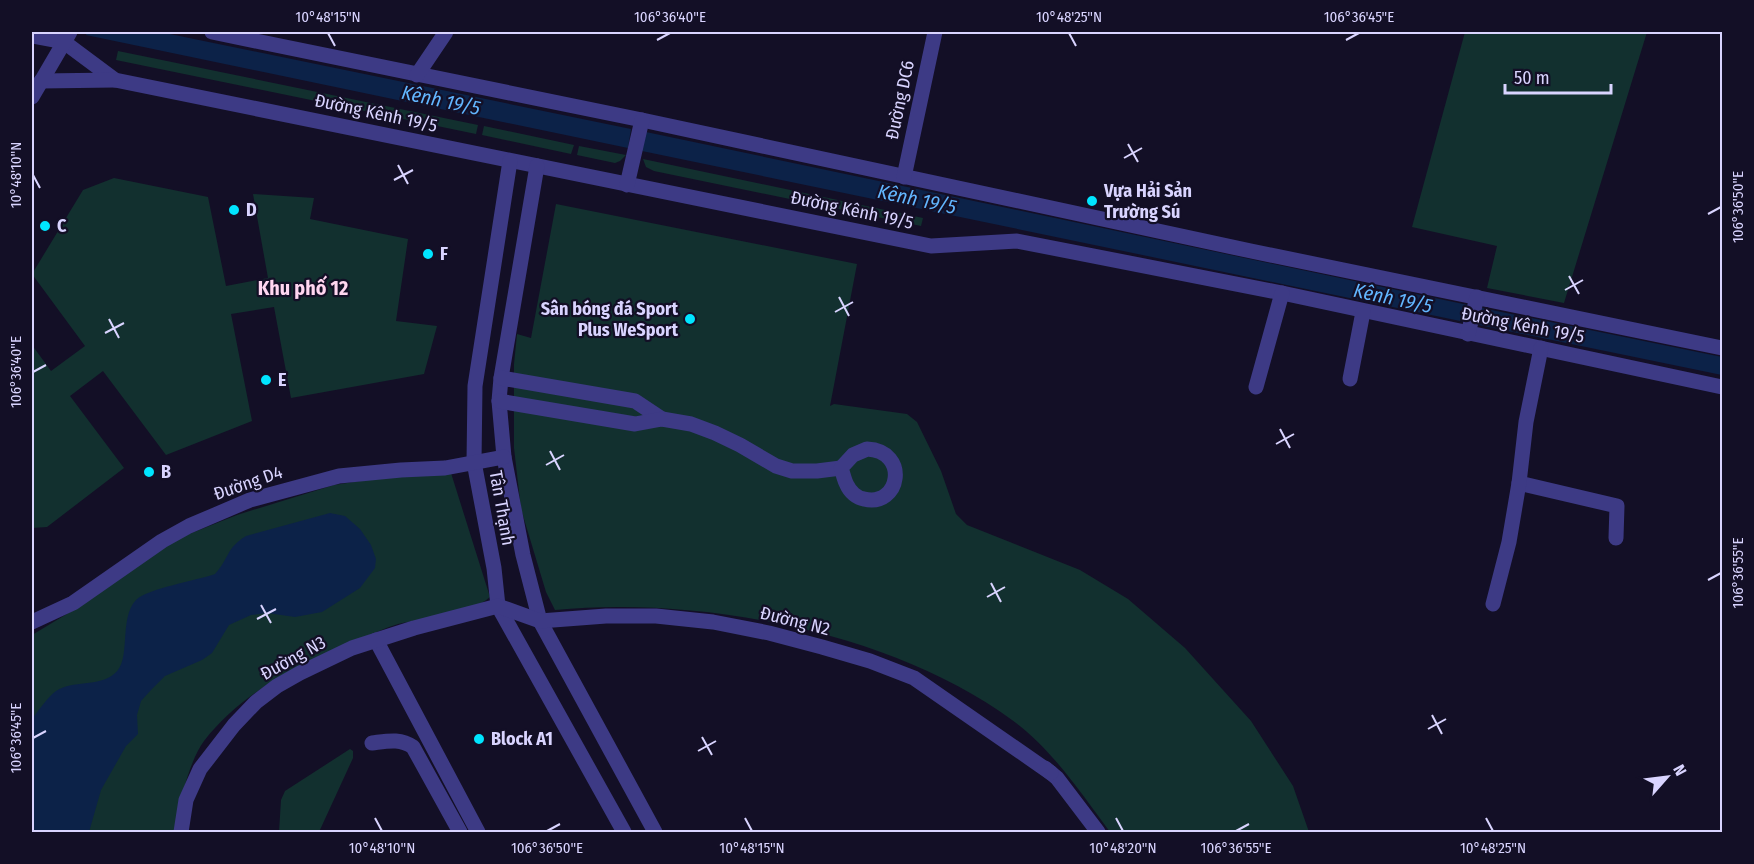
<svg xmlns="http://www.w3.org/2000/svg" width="1754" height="864" font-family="'Fira Sans Condensed',sans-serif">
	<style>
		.green { fill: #12302f }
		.water { fill: #0c2248 }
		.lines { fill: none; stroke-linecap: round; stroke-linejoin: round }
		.minor { stroke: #3d3a85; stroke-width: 15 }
		.ticks { fill: none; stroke: #d9d4ff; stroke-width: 2 }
		.poi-dot { fill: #00e5ff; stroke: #130f26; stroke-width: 2 }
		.labels { text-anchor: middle; stroke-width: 4.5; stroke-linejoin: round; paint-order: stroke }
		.street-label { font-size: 18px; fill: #d9d4ff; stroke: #130f26 }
		.poi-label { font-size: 18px; font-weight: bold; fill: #d9d4ff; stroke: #130f26; text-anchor: start }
		.water-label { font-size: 20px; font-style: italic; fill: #62b6ff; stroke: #130f26 }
		.neighbourhood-label { font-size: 20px; font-weight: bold; fill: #ffd6f0; stroke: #130f26 }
		.neatline { fill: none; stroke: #d9d4ff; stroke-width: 2 }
		.ticks-label { font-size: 15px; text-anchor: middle; fill: #d9d4ff }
	</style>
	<rect width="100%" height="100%" fill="#130f26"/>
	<!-- green -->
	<g class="green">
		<path d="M1465 32H1647L1564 303 1487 288 1497 246 1412 227Z"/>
		<path d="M118 51 478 125 476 134 116 60Z"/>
		<path d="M484 126 574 145 571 154 482 135Z"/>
		<path d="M579 146 626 155 620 161 615 163 577 155Z"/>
		<path d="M643 159 923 218 921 226 654 171 646 167Z"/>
		<path d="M114 178 208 197 226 286 268 278 253 194 314 198 310 219 408 239 396 321 437 326 424 374 291 398 274 307 231 314 252 421 166 455 103 371 70 396 124 468 47 527 32 528V345L51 371 85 346 32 274 83 190Z"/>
		<path d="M556 204 857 264 830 406 834 404 907 414 917 422 941 471 956 514 967 525 1080 570 1128 599 1185 648 1251 721 1293 786 1309 832H1110C1081 793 1052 749 1012 720 892 632 702 596 555 610L546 592 521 509 514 448V364L517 334 531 338Z"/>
		<path d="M451 473 490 597C465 618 428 617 398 624 385 628 372 634 360 639 303 661 242 692 204 741 189 761 178 808 175 832H32V635L85 603 146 555 184 536 237 515 334 485 380 478Z"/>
		<path d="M350 749 353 751V758L319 832H279L281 800 285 791Z"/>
	</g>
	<!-- water -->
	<g class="water">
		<path d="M87 32H160L631 129 628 148 86 35Z"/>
		<path d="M646 132 1468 305 1465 322 642 151Z"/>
		<path d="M1477 307 1722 357V375L1474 324Z"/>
		<path d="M330 513 345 516 360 529 371 545 376 559 375 568 360 588 322 612 295 617 267 613 251 615 229 625 212 653 202 660 165 676 151 690 141 701 137 715 138 734 126 746 101 790 89 832H32V719C39 710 47 698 56 691 72 680 99 687 114 674 132 661 118 619 136 600 146 589 198 580 215 574 229 559 226 548 246 536Z"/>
	</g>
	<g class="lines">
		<!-- minor -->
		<g class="minor">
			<path d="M212 32 642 120 1251 251 1722 348"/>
			<path d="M32 36 64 42 115 80 931 246 1017 241 1282 293 1722 387"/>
			<path d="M417 75 446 32"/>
			<path d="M41 81 115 80"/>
			<path d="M32 97 70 32"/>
			<path d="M510 161 475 386 474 462 494 568 498 606 624 832"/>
			<path d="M537 166 501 378 499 401 504 457 523 555 540 621 655 832"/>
			<path d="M904 177 935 32"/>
			<path d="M627 185 642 120"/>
			<path d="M1468 334 1477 297"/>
			<path d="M501 378 635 401 662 419"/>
			<path d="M1350 379 1363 312"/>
			<path d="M1256 387 1282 293"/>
			<path d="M499 401 635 424 662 419 691 424 715 433 740 445 776 466 792 471H817L841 468"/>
			<path d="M867 449C910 451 900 508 864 499 857 498 850 492 847 485 844 480 843 473 841 468L853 455Z"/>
			<path d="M1519 483 1617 506 1616 538"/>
			<path d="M1493 604 1509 542 1519 483 1526 422 1541 348"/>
			<path d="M32 622 73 603 162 541 189 526 250 500 339 476 401 470 445 468 504 457"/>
			<path d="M376 640 478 832"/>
			<path d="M372 743C388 741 400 738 413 747L460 832"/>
			<path d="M1045 768 1057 778 1098 832"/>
			<path d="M181 832 186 800 200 769 234 725 256 702 277 686 300 673 352 648 414 628 498 606 540 621 606 616H656L713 622 769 633 822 647 870 661 914 678 1051 773"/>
		</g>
	</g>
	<!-- ticks -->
	<path class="ticks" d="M328 33 335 46M1069 33 1076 46M657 40 670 33M1346 40 1359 33M1128 144 1138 162M1124 158 1142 148M398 165 408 184M33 175 40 188M394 180 413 170M1708 214 1721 207M1569 276 1579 294M1565 290 1583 280M839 297 849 316M835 312 853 302M109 319 119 338M105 333 124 323M33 372 46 365M1280 429 1290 448M1276 444 1294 434M550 451 560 470M546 465 564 455M1708 580 1721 573M991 583 1001 602M987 597 1005 587M261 605 271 623M257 619 276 609M1432 715 1442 734M1428 729 1446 719M702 737 712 755M33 738 46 731M698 751 716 741M375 818 382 831M745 818 752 831M1116 818 1123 831M1486 818 1493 831M547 831 560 824M1236 831 1249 824"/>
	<!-- markers -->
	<g class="poi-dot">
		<circle cx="1092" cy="201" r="6"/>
		<circle cx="234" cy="210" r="6"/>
		<circle cx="45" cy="226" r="6"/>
		<circle cx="428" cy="254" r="6"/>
		<circle cx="690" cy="319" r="6"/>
		<circle cx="266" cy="380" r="6"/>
		<circle cx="149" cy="472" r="6"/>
		<circle cx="479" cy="739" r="6"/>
	</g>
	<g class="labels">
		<!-- street labels -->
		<g class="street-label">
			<text transform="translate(900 100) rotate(-78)" y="6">Đường DC6</text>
			<text transform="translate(376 113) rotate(12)" y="6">Đường Kênh 19/5</text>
			<text transform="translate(852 210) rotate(12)" y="6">Đường Kênh 19/5</text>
			<text transform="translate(1523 325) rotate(11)" y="6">Đường Kênh 19/5</text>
			<text transform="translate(248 483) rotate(-19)" y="6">Đường D4</text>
			<text transform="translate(502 508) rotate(80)" y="6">Tân Thạnh</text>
			<text transform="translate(795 621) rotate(14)" y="6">Đường N2</text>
			<text transform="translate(293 658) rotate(-29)" y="6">Đường N3</text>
		</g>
		<!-- poi labels -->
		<g class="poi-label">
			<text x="1104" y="197">Vựa Hải Sản<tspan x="1104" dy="21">Trường Sú</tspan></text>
			<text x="246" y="216">D</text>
			<text x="57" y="232">C</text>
			<text x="440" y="260">F</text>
			<text x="678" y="315" text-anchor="end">Sân bóng đá Sport<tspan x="678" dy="21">Plus WeSport</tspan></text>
			<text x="278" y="386">E</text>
			<text x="161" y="478">B</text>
			<text x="491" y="745">Block A1</text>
		</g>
		<!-- water labels -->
		<g class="water-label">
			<text transform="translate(441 100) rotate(12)" y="7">Kênh 19/5</text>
			<text transform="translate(917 199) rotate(12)" y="7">Kênh 19/5</text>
			<text transform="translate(1393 298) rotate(12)" y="7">Kênh 19/5</text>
		</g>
		<!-- neighbourhood labels -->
		<g class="neighbourhood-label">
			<text x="303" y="295">Khu phố 12</text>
		</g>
	</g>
	<!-- border -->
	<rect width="1754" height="864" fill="none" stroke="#130f26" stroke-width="66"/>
	<!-- north arrow -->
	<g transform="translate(1667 777) rotate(62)" stroke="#130f26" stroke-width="4.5" paint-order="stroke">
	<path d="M0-4.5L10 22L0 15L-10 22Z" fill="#d9d4ff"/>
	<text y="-9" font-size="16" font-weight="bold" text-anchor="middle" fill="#d9d4ff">N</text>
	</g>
	<!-- scale -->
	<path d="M1505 84v9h106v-9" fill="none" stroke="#d9d4ff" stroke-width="3"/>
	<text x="1514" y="84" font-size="18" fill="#d9d4ff" stroke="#130f26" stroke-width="4.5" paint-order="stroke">50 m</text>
	<rect x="33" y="33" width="1688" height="798" class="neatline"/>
	<g class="ticks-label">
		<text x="328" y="22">10°48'15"N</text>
		<text x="670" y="22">106°36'40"E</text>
		<text x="1069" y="22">10°48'25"N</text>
		<text x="1359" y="22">106°36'45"E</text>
		<text transform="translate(16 175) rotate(-90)" y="5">10°48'10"N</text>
		<text transform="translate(1738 207) rotate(-90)" y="5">106°36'50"E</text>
		<text transform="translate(16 372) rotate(-90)" y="5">106°36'40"E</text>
		<text transform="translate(1738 573) rotate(-90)" y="5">106°36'55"E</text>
		<text transform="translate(16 738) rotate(-90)" y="5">106°36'45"E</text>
		<text x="382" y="853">10°48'10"N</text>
		<text x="547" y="853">106°36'50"E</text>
		<text x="752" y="853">10°48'15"N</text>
		<text x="1123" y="853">10°48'20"N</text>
		<text x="1236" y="853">106°36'55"E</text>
		<text x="1493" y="853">10°48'25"N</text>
	</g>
</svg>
